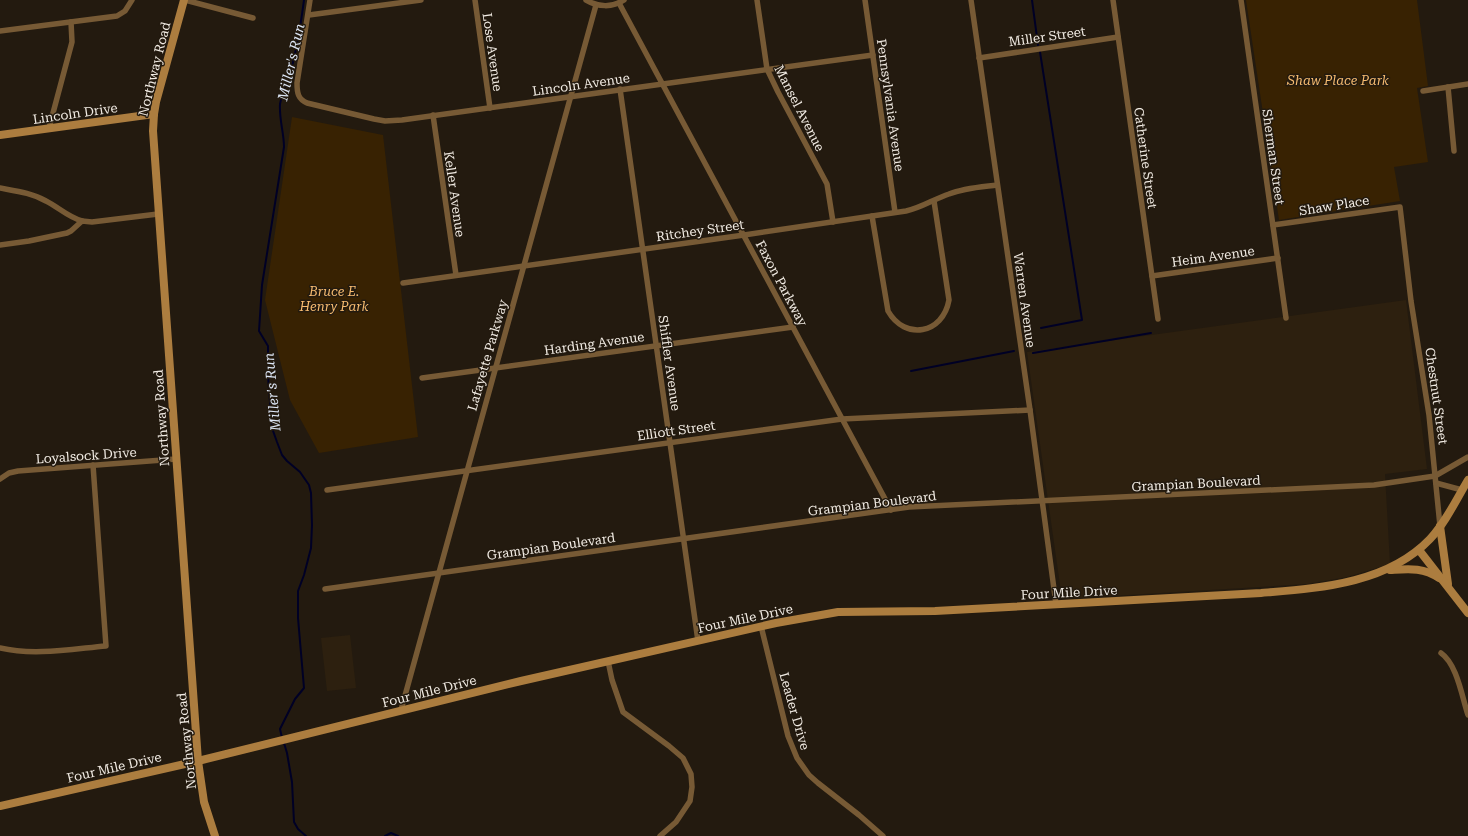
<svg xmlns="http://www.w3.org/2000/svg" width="1468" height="836" font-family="'Roboto Serif',serif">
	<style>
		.built { fill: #2d200f }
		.green { fill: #382202 }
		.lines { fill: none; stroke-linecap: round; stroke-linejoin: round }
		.stream { stroke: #000025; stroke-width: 2 }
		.street { stroke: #775a35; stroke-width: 5.5 }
		.secondary { stroke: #ac7d3f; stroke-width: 8 }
		.labels { text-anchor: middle; stroke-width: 3; stroke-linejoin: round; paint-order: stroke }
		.street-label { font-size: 13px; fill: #f1ebe3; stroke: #231a0f }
		.park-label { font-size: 13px; font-style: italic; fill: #f6bb70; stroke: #231a0f }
		.water-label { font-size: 14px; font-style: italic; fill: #dce5f4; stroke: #231a0f }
	</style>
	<rect width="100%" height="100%" fill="#231a0f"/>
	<!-- built -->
	<g class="built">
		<path d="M1406 300 1427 469 1385 474 1390 564 1347 577 1307 584 1062 599 1027 352Z"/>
		<path d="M350 635 356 688 327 691 321 638Z"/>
	</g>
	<!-- green -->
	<g class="green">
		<path d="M1246 0H1417L1428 86 1417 88 1428 162 1394 167 1400 201 1279 220Z"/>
		<path d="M292 117 383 135 418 437 319 453 290 400 265 300Z"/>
	</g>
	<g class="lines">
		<!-- stream -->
		<g class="stream">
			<path d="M1032 0 1038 45"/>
			<path d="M1040 52 1082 320 1041 328"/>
			<path d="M1033 353 1151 333"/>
			<path d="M911 371 1014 351"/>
			<path d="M282 738 280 729 295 699 304 688 298 618V591L304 575 311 548 312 525 311 493 309 485 300 472 287 461 282 455 277 442 272 428 268 376V346L259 331 262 285 284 147C284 133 279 119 280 104 282 92 289 79 292 66 298 45 301 22 304 0"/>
			<path d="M284 743 287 753 292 782 294 822 298 829 306 836"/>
			<path d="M385 836 391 833 398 836"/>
		</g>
		<!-- street -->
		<g class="street">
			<path d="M185 0 253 18"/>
			<path d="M310 0 297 83C297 93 298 99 307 103L374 119 385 121 402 120 873 55"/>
			<path d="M475 0 490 108"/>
			<path d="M586 0C598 7 612 8 624 0"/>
			<path d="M757 0 767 69 778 92 827 184 833 222"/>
			<path d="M865 0 895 212"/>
			<path d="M971 0 1030 410 1056 604"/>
			<path d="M1113 0 1158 319"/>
			<path d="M1241 0 1286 318"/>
			<path d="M619 3 891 510"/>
			<path d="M309 15 421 0"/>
			<path d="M0 31 117 16 125 11 132 0"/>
			<path d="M979 58 1118 37"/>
			<path d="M1448 87 1454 151"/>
			<path d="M620 89 698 641"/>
			<path d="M1423 91 1468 84"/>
			<path d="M433 115 456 275"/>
			<path d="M49 128 72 42 71 22"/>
			<path d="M0 188C16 191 32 193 46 201 58 207 68 217 82 221"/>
			<path d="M872 216 888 311C905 341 943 334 949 300L934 201"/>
			<path d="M1273 225 1400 207 1411 301 1429 415 1440 526"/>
			<path d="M0 245 29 241 67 233 71 231 82 221 92 222 158 214"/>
			<path d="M1152 276 1278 258"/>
			<path d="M403 283 744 235 906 211C921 208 934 199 949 194 964 188 981 187 997 185"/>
			<path d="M422 378 793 327"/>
			<path d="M0 479 9 473 18 471 176 459"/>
			<path d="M1436 483 1462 490"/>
			<path d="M327 490 842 419 1030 410"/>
			<path d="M325 589 909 507 1374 485 1435 476 1468 457"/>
			<path d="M761 626 788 736 797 758 809 775 818 783 859 815 883 836"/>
			<path d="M0 648C34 656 72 649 106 646L93 465"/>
			<path d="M1441 653C1457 664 1462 697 1468 715"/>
			<path d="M608 661 612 680 623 712 669 746 683 758 691 774 692 787 690 801 676 822 660 836"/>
			<path d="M401 710 596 5"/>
		</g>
		<!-- secondary -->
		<g class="secondary">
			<path d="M184 0 156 102 154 114 153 131 198 761 204 802 215 836"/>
			<path d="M0 135 154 114"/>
			<path d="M1440 526 1448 584"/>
			<path d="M1419 550 1468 613"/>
			<path d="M1390 570C1408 569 1423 567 1439 578"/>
			<path d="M0 806 198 761 521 681 776 623 838 612 935 611 1261 593C1319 588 1387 584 1430 539 1446 522 1456 500 1468 480"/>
		</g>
	</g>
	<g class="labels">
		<!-- street labels -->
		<g class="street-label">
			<text transform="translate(1047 36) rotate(-8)" y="5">Miller Street</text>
			<text transform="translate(493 52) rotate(82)" y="5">Lose Avenue</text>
			<text transform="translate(154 69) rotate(-76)" y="5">Northway Road</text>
			<text transform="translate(581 84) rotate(-8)" y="5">Lincoln Avenue</text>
			<text transform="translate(891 105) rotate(82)" y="5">Pennsylvania Avenue</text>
			<text transform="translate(800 108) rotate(63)" y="5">Mansel Avenue</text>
			<text transform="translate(75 113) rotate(-8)" y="5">Lincoln Drive</text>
			<text transform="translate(1274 157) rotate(82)" y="5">Sherman Street</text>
			<text transform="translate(1146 158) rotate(82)" y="5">Catherine Street</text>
			<text transform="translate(455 194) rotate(82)" y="5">Keller Avenue</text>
			<text transform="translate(1334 205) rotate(-9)" y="5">Shaw Place</text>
			<text transform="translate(700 230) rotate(-8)" y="5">Ritchey Street</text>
			<text transform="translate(1213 256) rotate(-8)" y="5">Heim Avenue</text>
			<text transform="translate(782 283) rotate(62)" y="5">Faxon Parkway</text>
			<text transform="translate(1025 300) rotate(82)" y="5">Warren Avenue</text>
			<text transform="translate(594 343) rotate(-8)" y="5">Harding Avenue</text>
			<text transform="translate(487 355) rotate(-74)" y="5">Lafayette Parkway</text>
			<text transform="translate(670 363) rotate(82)" y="5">Shiffler Avenue</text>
			<text transform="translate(1437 396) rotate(82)" y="5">Chestnut Street</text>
			<text transform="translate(161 418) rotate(-94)" y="5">Northway Road</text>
			<text transform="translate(676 430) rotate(-8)" y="5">Elliott Street</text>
			<text transform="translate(86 455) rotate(-4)" y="5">Loyalsock Drive</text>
			<text transform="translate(1196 483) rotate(-3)" y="5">Grampian Boulevard</text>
			<text transform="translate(872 503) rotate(-7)" y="5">Grampian Boulevard</text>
			<text transform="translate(551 546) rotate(-8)" y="5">Grampian Boulevard</text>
			<text transform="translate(1069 592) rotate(-3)" y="5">Four Mile Drive</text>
			<text transform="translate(745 618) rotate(-12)" y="5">Four Mile Drive</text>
			<text transform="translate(429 691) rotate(-14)" y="5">Four Mile Drive</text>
			<text transform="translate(795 711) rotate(74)" y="5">Leader Drive</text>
			<text transform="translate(186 741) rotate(-96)" y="5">Northway Road</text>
			<text transform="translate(114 767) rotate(-13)" y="5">Four Mile Drive</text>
		</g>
		<!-- park labels -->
		<g class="park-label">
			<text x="1338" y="85">Shaw Place Park</text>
			<text x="334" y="296">Bruce E.<tspan x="334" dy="15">Henry Park</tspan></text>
		</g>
		<!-- water labels -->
		<g class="water-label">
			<text transform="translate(291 62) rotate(-77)" y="5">Miller's Run</text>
			<text transform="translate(272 392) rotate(-95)" y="5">Miller's Run</text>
		</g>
	</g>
</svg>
